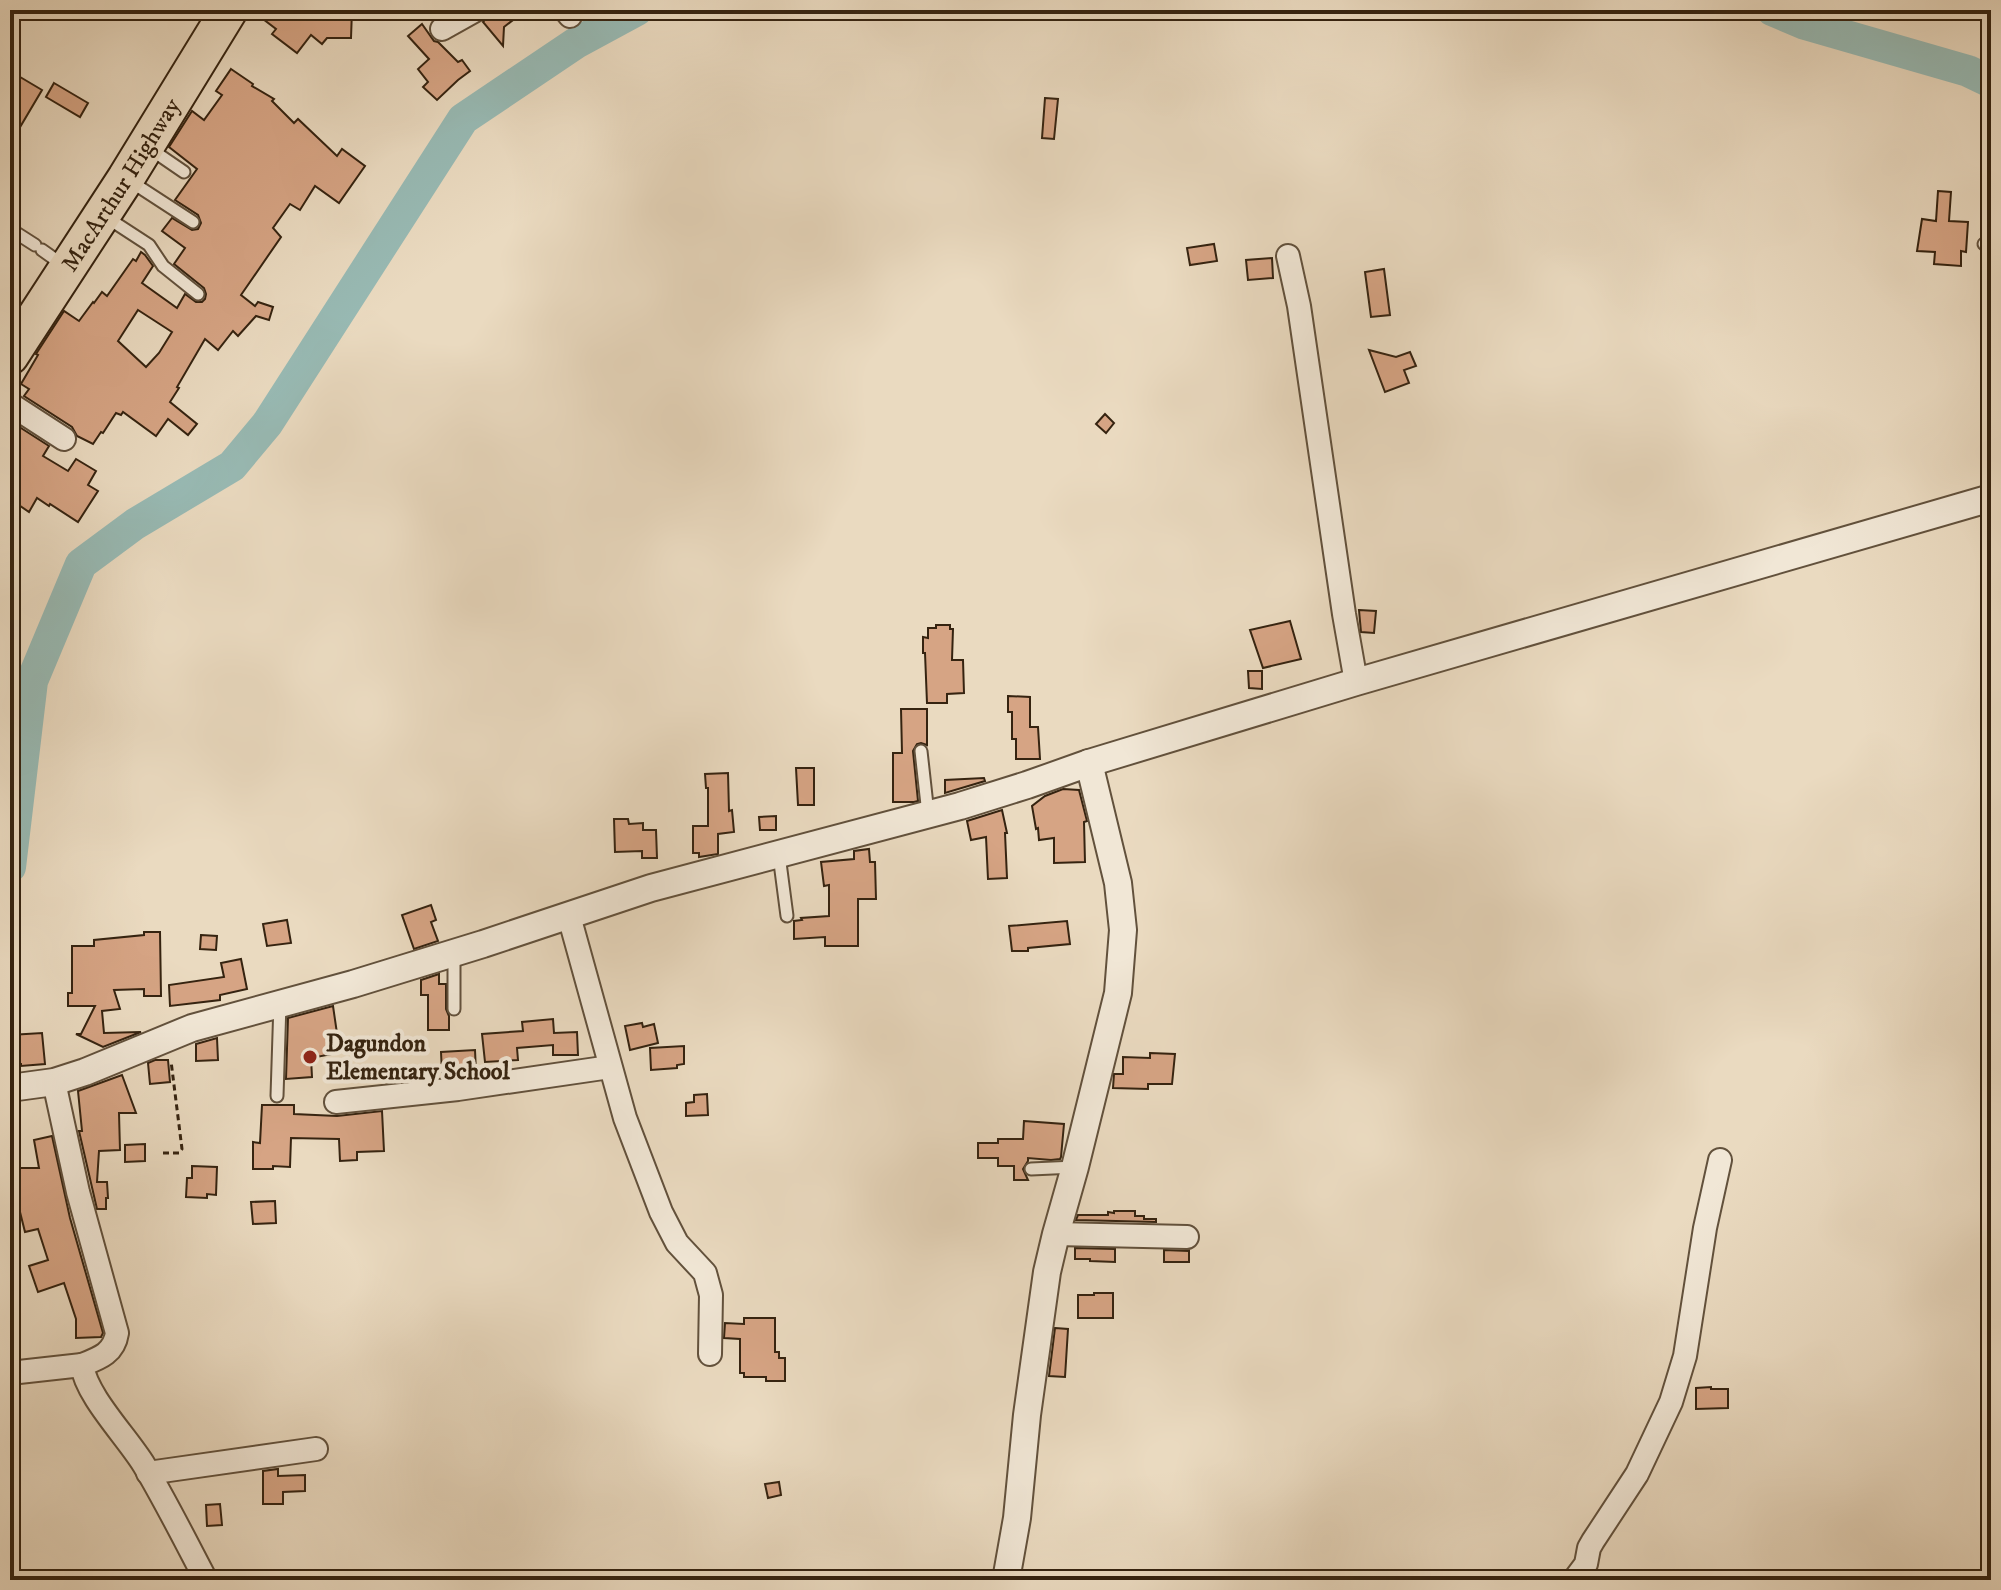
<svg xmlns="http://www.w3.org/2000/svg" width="2001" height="1590" font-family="'IM FELL DW Pica',serif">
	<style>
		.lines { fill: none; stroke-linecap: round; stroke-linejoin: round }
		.river { stroke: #98bab4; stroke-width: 32 }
		.building { fill: #d6a484; stroke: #352310; stroke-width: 2; fill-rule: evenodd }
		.service-casing { stroke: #62513c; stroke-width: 15 }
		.minor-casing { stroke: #62513c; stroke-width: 26 }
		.tertiary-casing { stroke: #62513c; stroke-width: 30 }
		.trunk-casing { stroke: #352310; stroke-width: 40 }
		.path { stroke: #352310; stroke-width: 3; stroke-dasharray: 6 4; stroke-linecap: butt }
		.service { stroke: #f1e7d6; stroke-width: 11 }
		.minor { stroke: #f1e7d6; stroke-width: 22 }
		.tertiary { stroke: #f1e7d6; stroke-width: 26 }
		.trunk { stroke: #eadac0; stroke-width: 36 }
		.poi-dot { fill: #8f2418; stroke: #f1e7d6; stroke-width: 3 }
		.labels { text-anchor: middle; stroke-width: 8; stroke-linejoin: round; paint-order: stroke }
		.street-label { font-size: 24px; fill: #352310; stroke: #f1e7d6 }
		.poi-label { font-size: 24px; font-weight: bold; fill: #352310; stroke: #f1e7d6; text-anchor: start }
	</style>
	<rect width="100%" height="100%" fill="#eadac0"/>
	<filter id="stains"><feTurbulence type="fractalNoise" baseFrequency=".0025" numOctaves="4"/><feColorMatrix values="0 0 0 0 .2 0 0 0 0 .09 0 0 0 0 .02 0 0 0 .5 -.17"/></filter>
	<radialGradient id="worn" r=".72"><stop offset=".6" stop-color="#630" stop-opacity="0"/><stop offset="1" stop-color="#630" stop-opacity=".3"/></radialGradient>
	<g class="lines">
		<!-- river -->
		<g class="river">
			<path d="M1772 10 1805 24 1968 71 1991 82"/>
			<path d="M10 867 32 681 81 564 135 524 232 466 267 424 463 119 576 43 637 10"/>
		</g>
	</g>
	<!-- building -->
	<g class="building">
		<path d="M269 10H352L351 38H327L322 44 311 35 297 53 272 34 276 29 263 19Z"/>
		<path d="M490 10H505L513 20 504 27 503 46 483 22 488 16Z"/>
		<path d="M422 24 434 41 438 42 458 62 462 60 470 71 458 80 437 100 423 87 428 82 418 69 429 59 408 36Z"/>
		<path d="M231 69 253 84 252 86 274 99 272 101 294 123 298 119 337 156 342 149 365 166 339 203 315 186 300 210 290 204 273 228 281 237 241 295 255 306 258 302 273 307 269 320 256 316 238 336 233 331 218 350 205 339 177 387 179 388 170 402 197 424 188 435 168 419 156 436 123 412 121 415 116 413 103 433 101 432 93 444 77 436 72 427 24 396 29 389 21 384 38 355 36 354 64 311 79 321 93 302 94 303 102 292 107 296 133 259 136 261 141 252 145 255 153 266 142 283 177 308 185 294 196 302H202L205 299 206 294 204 288 174 264 185 248 162 231 172 218 192 230 198 229 201 223 198 215 175 200 197 169 169 147 192 111 204 120 222 95 216 91ZM138 310 172 332 159 353 146 367 118 341Z"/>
		<path d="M10 71 42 90 10 144Z"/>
		<path d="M54 83 88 103 80 117 46 97Z"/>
		<path d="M1045 98 1058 99 1054 139 1042 138Z"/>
		<path d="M1938 191 1951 192 1949 221 1968 222 1966 252 1961 251V266L1934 264 1935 252 1917 251 1922 219 1936 221Z"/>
		<path d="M1214 244 1217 261 1190 265 1187 248Z"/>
		<path d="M1272 258 1273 278 1248 280 1246 260Z"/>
		<path d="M1384 269 1390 315 1371 317 1365 272Z"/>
		<path d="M1369 350 1396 357 1410 352 1416 366 1404 370 1409 383 1385 392Z"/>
		<path d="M1105 414 1114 423 1106 433 1096 424Z"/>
		<path d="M10 421 49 446 43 456 68 471 76 459 96 471 88 485 98 491 78 522 50 504 49 506 37 498 29 512 10 499Z"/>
		<path d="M1359 610 1376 611 1374 633 1361 632Z"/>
		<path d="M1290 621 1301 659 1263 668 1250 630Z"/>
		<path d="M936 625H950V629H953L952 660H963L964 693 947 694V703H927L925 653H923V637L928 638V628H936Z"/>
		<path d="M1248 671H1262V689L1249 688Z"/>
		<path d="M1008 696 1030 697V727H1038L1040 759H1016V739H1012V712H1008Z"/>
		<path d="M901 709H927V745L921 743 917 744 913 751 918 801 914 802H893V753H902Z"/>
		<path d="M796 768H814V805H798Z"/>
		<path d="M728 773 729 811 732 810 734 832 718 834V854L699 857V853H693V826H708V788H706L705 774Z"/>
		<path d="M984 778 985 781 945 793V780Z"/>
		<path d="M1063 789 1079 790 1087 821 1084 822 1085 862 1054 863V838L1039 840 1038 828 1036 829 1032 806 1045 796Z"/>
		<path d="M1002 810 1007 833H1005L1007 878 988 879 986 837 971 840 967 821Z"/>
		<path d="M776 816V830H760L759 817Z"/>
		<path d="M614 819H628L629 824 643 823V830H656L657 858H642V851L615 852Z"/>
		<path d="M869 849 870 862H875L876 899H858V946H825V937L794 939V921L802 920 801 918 829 916V885L824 886 821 862 854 859V851Z"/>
		<path d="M431 905 436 920 431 922 438 941 414 949 402 915Z"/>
		<path d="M287 920 291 943 267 946 263 924Z"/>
		<path d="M1067 921 1070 944 1028 948V951H1012L1009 926Z"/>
		<path d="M144 932H160L161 996H144V989L114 990 120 1009 102 1011 104 1033 141 1032 103 1047 76 1034H81L95 1006H68V993H72V946H94V940L144 935Z"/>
		<path d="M201 935 217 936 216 950 200 949Z"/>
		<path d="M241 959 247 989 220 995V1000L170 1006 169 985 224 977 221 963Z"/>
		<path d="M439 974V984H446V1009L449 1016V1030H428V995H421V980Z"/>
		<path d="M333 1006 339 1047H331L332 1054 311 1058 312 1077 286 1079 288 1018Z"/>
		<path d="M553 1019 554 1033 577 1032 578 1055H553V1045L517 1048 518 1060 485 1062 482 1034 523 1031 522 1022Z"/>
		<path d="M642 1023 643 1027 654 1024 658 1043 630 1050 625 1026Z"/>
		<path d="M42 1033 45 1064 21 1066V1064L10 1065V1035Z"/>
		<path d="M217 1038 218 1060 196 1061V1044Z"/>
		<path d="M684 1046V1064L677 1065V1068L651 1070 650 1048Z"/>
		<path d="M475 1050 476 1072 442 1074 441 1052Z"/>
		<path d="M1150 1053 1175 1054 1172 1084H1148V1089L1113 1088 1114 1074H1123V1057L1150 1058Z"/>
		<path d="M155 1060H168L170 1082 150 1084 148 1063Z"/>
		<path d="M122 1075 136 1113H119L120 1150 99 1151 97 1182H107L108 1198H106V1209H97L79 1131H82L78 1091Z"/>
		<path d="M707 1094 708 1115 686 1116V1103L694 1102V1095Z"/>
		<path d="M262 1105H294V1114L337 1116 382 1111 384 1151 357 1152V1160L340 1161 339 1139 291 1138 290 1167 273 1166V1169H253V1142L260 1143Z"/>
		<path d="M1024 1121 1064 1124 1061 1157 1060 1159 1051 1160 1028 1158V1161L1023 1169 1028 1180H1014V1166H998V1158H978V1143H998V1139H1023Z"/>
		<path d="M52 1136 70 1218 103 1333 101 1337 76 1338V1319L64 1283 38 1292 29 1266 48 1260 38 1229 25 1232 16 1196H10V1173H12V1168H39L34 1140Z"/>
		<path d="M145 1144V1161L125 1162V1145Z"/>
		<path d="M192 1166 217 1167 216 1195 207 1194V1198L186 1197 187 1178H192Z"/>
		<path d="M275 1201 276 1223 253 1224 251 1202Z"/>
		<path d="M1114 1211H1135V1216H1144V1219H1156V1222L1076 1220 1078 1215H1108V1212L1114 1213Z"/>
		<path d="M1075 1248 1115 1249V1262L1090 1261V1259H1075Z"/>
		<path d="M1164 1250 1189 1251V1262H1164Z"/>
		<path d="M1094 1293H1113V1318H1078V1295H1094Z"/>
		<path d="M744 1318H775V1352H779V1358H785V1381H766V1377H744V1373H740V1339L724 1338 725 1323 744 1324Z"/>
		<path d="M1055 1328 1068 1329 1065 1377 1049 1376Z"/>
		<path d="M1711 1387V1389H1728V1408L1696 1409V1388Z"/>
		<path d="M278 1469V1476L305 1475V1491L283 1492V1504H263V1471Z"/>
		<path d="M779 1482 781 1495 768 1498 765 1484Z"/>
		<path d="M220 1504 222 1525 207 1526 206 1505Z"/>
	</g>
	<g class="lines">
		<defs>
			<g id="service">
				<path d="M149 148 184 172"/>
				<path d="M130 181 193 222"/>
				<path d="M106 217 149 245 163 266 198 294"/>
				<path d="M10 229 35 245"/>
				<path d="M1984 244 1991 245"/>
				<path d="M42 250 63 265"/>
				<path d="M921 751 928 814"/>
				<path d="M779 855 787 916"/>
				<path d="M454 954V1009"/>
				<path d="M277 1096 280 1003"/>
				<path d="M1031 1169 1075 1167"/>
			</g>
			<g id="minor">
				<path d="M565 10 570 16"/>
				<path d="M442 29 476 10"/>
				<path d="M1288 256 1299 306 1344 614 1356 682"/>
				<path d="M10 404 64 439"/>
				<path d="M569 916 625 1118 661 1212 677 1243 705 1273 711 1295 710 1354"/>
				<path d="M54 1082 78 1192 117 1333C114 1353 100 1358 82 1365 86 1396 127 1437 144 1465 166 1502 186 1542 206 1580"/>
				<path d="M336 1102 458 1089 610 1067"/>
				<path d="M1056 1234 1187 1237"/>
				<path d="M10 1373 82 1365"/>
				<path d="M148 1473 316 1449"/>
				<path d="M1574 1580 1586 1564 1589 1548 1593 1541 1637 1474 1671 1402 1685 1356 1705 1228 1720 1160"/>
			</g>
			<g id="tertiary">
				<path d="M10 1088 54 1082 85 1072 192 1028 353 984 483 944 651 888 960 806 1027 785 1089 763 1356 682 1991 498"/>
				<path d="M1006 1580 1017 1518 1027 1415 1047 1272 1056 1234 1075 1167 1118 993 1123 930 1118 883 1089 763"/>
			</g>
			<g id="trunk">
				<path id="s1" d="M10 356 126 178 229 10"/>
			</g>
		</defs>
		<!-- service casing -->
		<use href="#service" class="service-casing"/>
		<!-- minor casing -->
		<use href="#minor" class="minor-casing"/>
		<!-- tertiary casing -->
		<use href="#tertiary" class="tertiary-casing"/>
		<!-- trunk casing -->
		<use href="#trunk" class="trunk-casing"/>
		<!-- path -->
		<path class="path" d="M163 1153H179L182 1149 171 1061"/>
		<!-- service -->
		<use href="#service" class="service"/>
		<!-- minor -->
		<use href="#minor" class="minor"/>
		<!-- tertiary -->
		<use href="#tertiary" class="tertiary"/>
		<!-- trunk -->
		<use href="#trunk" class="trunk"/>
	</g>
	<!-- markers -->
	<circle class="poi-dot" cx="310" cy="1057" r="8"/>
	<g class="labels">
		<!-- street labels -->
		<g class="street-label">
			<text dy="8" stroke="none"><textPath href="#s1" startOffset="204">MacArthur Highway</textPath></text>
		</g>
		<!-- poi labels -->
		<g class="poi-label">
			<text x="326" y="1051">Dagundon<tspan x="326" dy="28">Elementary School</tspan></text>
		</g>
	</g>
	<!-- margin -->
	<rect width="2001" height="1590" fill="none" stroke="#eadac0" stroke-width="40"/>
	<rect x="12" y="12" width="1977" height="1566" fill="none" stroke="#352310" stroke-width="4"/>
	<rect x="20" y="20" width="1961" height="1550" fill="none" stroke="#352310" stroke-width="2"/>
	<rect width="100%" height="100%" filter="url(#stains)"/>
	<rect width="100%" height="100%" fill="url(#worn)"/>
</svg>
